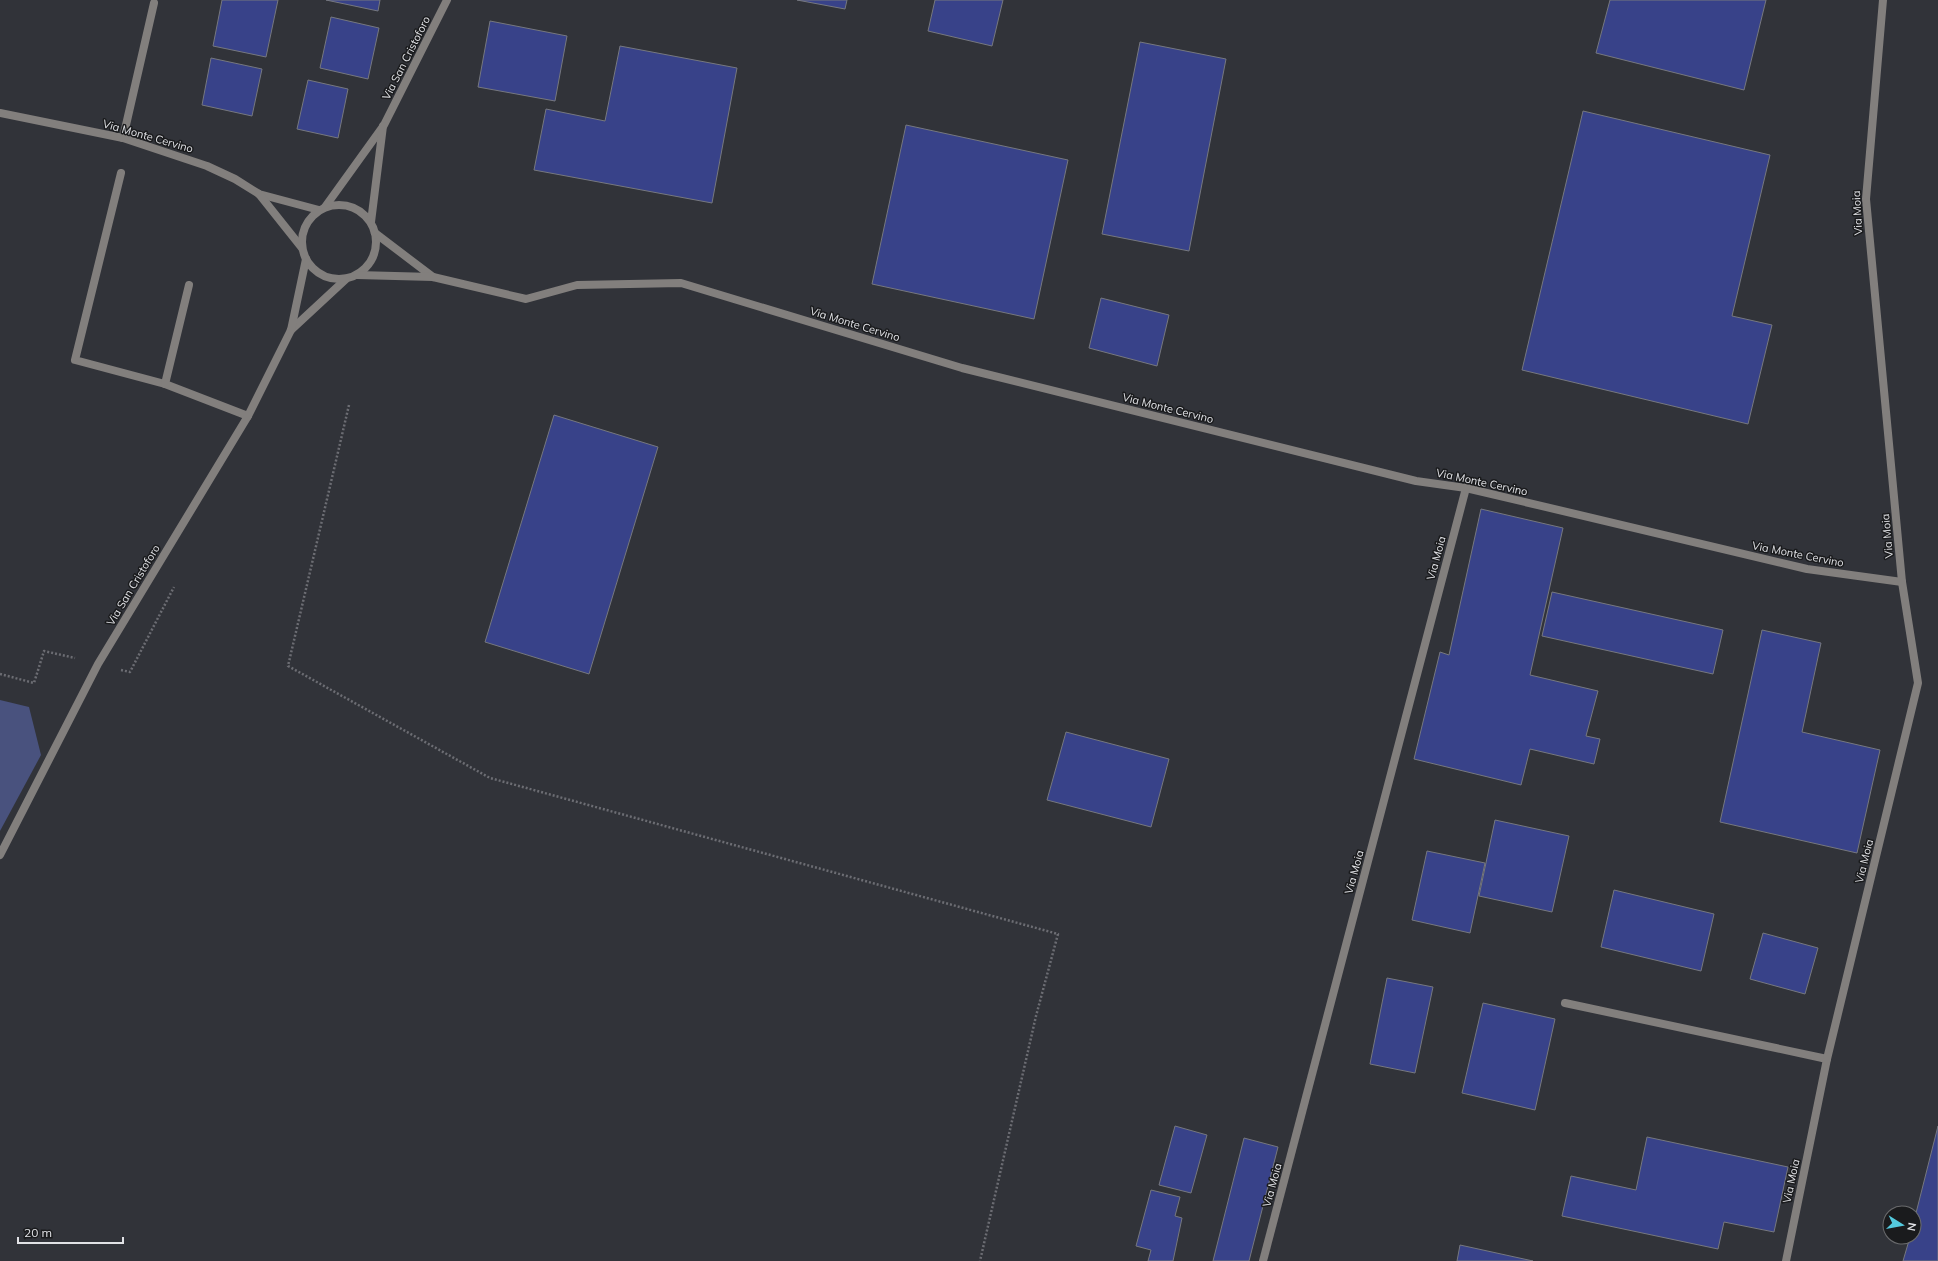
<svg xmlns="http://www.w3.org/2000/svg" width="1938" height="1261" font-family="Mulish,sans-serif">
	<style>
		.green { fill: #49527e }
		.building { fill: #384289; stroke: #76787f }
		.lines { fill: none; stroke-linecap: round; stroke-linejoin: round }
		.path { stroke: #6c6d73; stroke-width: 2.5; stroke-dasharray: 2 2; stroke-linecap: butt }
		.service { stroke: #827f7d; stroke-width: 8 }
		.minor { stroke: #827f7d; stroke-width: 8 }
		.labels { text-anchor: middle; stroke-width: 3; stroke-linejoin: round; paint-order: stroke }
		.street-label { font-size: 11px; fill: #e1e2e6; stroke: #1a1b1d }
	</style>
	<rect width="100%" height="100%" fill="#313339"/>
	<!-- green -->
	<path class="green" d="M0 700 29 707 41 755 0 831Z"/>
	<!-- building -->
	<g class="building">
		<path d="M222 0H278L266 57 213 46Z"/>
		<path d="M326 0H380L378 11Z"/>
		<path d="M797 0H847L845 9Z"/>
		<path d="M935 0H1003L992 46 928 31Z"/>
		<path d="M1610 0H1766L1744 90 1596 53Z"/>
		<path d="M331 17 379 28 368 79 320 68Z"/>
		<path d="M490 21 567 36 555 101 478 87Z"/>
		<path d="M1140 42 1226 59 1189 251 1102 234Z"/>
		<path d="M620 46 737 68 712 203 534 170 546 109 605 121Z"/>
		<path d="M211 58 262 69 252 116 202 105Z"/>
		<path d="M308 80 348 89 338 138 297 129Z"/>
		<path d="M1583 111 1770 155 1732 316 1772 325 1748 424 1522 370Z"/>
		<path d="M906 125 1068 160 1034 319 872 284Z"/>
		<path d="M1101 298 1169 315 1157 366 1089 348Z"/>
		<path d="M554 415 658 447 589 674 485 642Z"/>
		<path d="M1481 509 1563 528 1530 675 1598 691 1586 736 1600 739 1594 764 1530 749 1521 785 1414 759 1440 652 1449 655Z"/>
		<path d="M1552 592 1723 630 1713 674 1542 636Z"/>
		<path d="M1762 630 1821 643 1802 732 1880 750 1857 853 1720 822Z"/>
		<path d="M1066 732 1169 759 1151 827 1047 800Z"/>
		<path d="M1495 820 1569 836 1552 912 1479 896Z"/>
		<path d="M1427 851 1485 863 1470 933 1412 920Z"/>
		<path d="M1614 890 1714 914 1701 971 1601 947Z"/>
		<path d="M1763 933 1818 948 1805 994 1750 979Z"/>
		<path d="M1387 978 1433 987 1415 1073 1370 1064Z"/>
		<path d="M1483 1003 1555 1019 1535 1110 1462 1093Z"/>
		<path d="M1175 1126 1207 1135 1191 1193 1159 1185Z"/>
		<path d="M1938 1126V1261H1903L1910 1237H1914V1221Z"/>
		<path d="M1647 1137 1788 1167 1774 1232 1724 1222 1718 1249 1562 1216 1571 1176 1636 1190Z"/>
		<path d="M1244 1138 1278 1147 1249 1261H1213Z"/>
		<path d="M1151 1190 1180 1197 1175 1216 1182 1218 1173 1261H1148L1151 1250 1136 1246Z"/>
		<path d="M1460 1245 1533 1261H1457Z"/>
	</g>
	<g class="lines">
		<!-- path -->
		<g class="path">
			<path d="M349 405 288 666 490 778 1058 934 1036 1016 980 1261"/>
			<path d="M121 670 130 672 174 587"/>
			<path d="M0 674 34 683 44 651 75 658"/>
		</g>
		<!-- service -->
		<g class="service">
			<path d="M123 138 154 3"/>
			<path d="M121 173 75 360 165 384 248 416"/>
			<path d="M165 384 189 285"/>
			<path d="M1565 1003 1827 1059"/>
			<path d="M1263 1261 1466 488"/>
		</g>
		<!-- minor -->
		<g class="minor">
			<path d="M0 113 123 138 207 166 235 179 259 194 319 210"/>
			<path d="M259 194 302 248"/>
			<circle cx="339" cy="242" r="37"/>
			<path d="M325 207 384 125 447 0"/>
			<path d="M371 222 383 126"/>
			<path d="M375 233 433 277"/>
			<path d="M357 275 433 277 526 299 577 285 681 283 962 368 1416 481 1466 488 1807 569 1902 582"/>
			<path d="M291 330 346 279"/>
			<path d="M0 855 98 664 248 416 291 330 306 259"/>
			<path d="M1786 1261 1827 1059 1918 683 1902 582 1866 199 1883 0"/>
		</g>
	</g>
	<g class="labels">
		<!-- street labels -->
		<g class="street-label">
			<text transform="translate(406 58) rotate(-63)" y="4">Via San Cristoforo</text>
			<text transform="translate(148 136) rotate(16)" y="4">Via Monte Cervino</text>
			<text transform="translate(1857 213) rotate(-93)" y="4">Via Moia</text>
			<text transform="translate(855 324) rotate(17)" y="4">Via Monte Cervino</text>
			<text transform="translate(1168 408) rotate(14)" y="4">Via Monte Cervino</text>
			<text transform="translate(1482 482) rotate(12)" y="4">Via Monte Cervino</text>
			<text transform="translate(1887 536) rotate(-95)" y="4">Via Moia</text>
			<text transform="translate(1798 554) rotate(11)" y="4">Via Monte Cervino</text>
			<text transform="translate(1436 558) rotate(-75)" y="4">Via Moia</text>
			<text transform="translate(133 585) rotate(-59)" y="4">Via San Cristoforo</text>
			<text transform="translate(1864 861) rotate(-76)" y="4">Via Moia</text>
			<text transform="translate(1354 872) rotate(-75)" y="4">Via Moia</text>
			<text transform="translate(1791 1181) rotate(-78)" y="4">Via Moia</text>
			<text transform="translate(1272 1185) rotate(-75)" y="4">Via Moia</text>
		</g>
	</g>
	<!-- north arrow -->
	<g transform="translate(1902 1225) rotate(101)"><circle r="19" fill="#1a1b1d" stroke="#6a6b6d"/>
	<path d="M0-3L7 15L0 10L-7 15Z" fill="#54cade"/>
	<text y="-6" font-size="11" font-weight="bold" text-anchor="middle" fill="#e1e2e6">N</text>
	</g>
	<!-- scale -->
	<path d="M18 1237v6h105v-6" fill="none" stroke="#e1e2e6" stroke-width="2"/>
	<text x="24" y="1237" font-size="12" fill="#e1e2e6" stroke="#1a1b1d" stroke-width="3" paint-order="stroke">20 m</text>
</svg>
